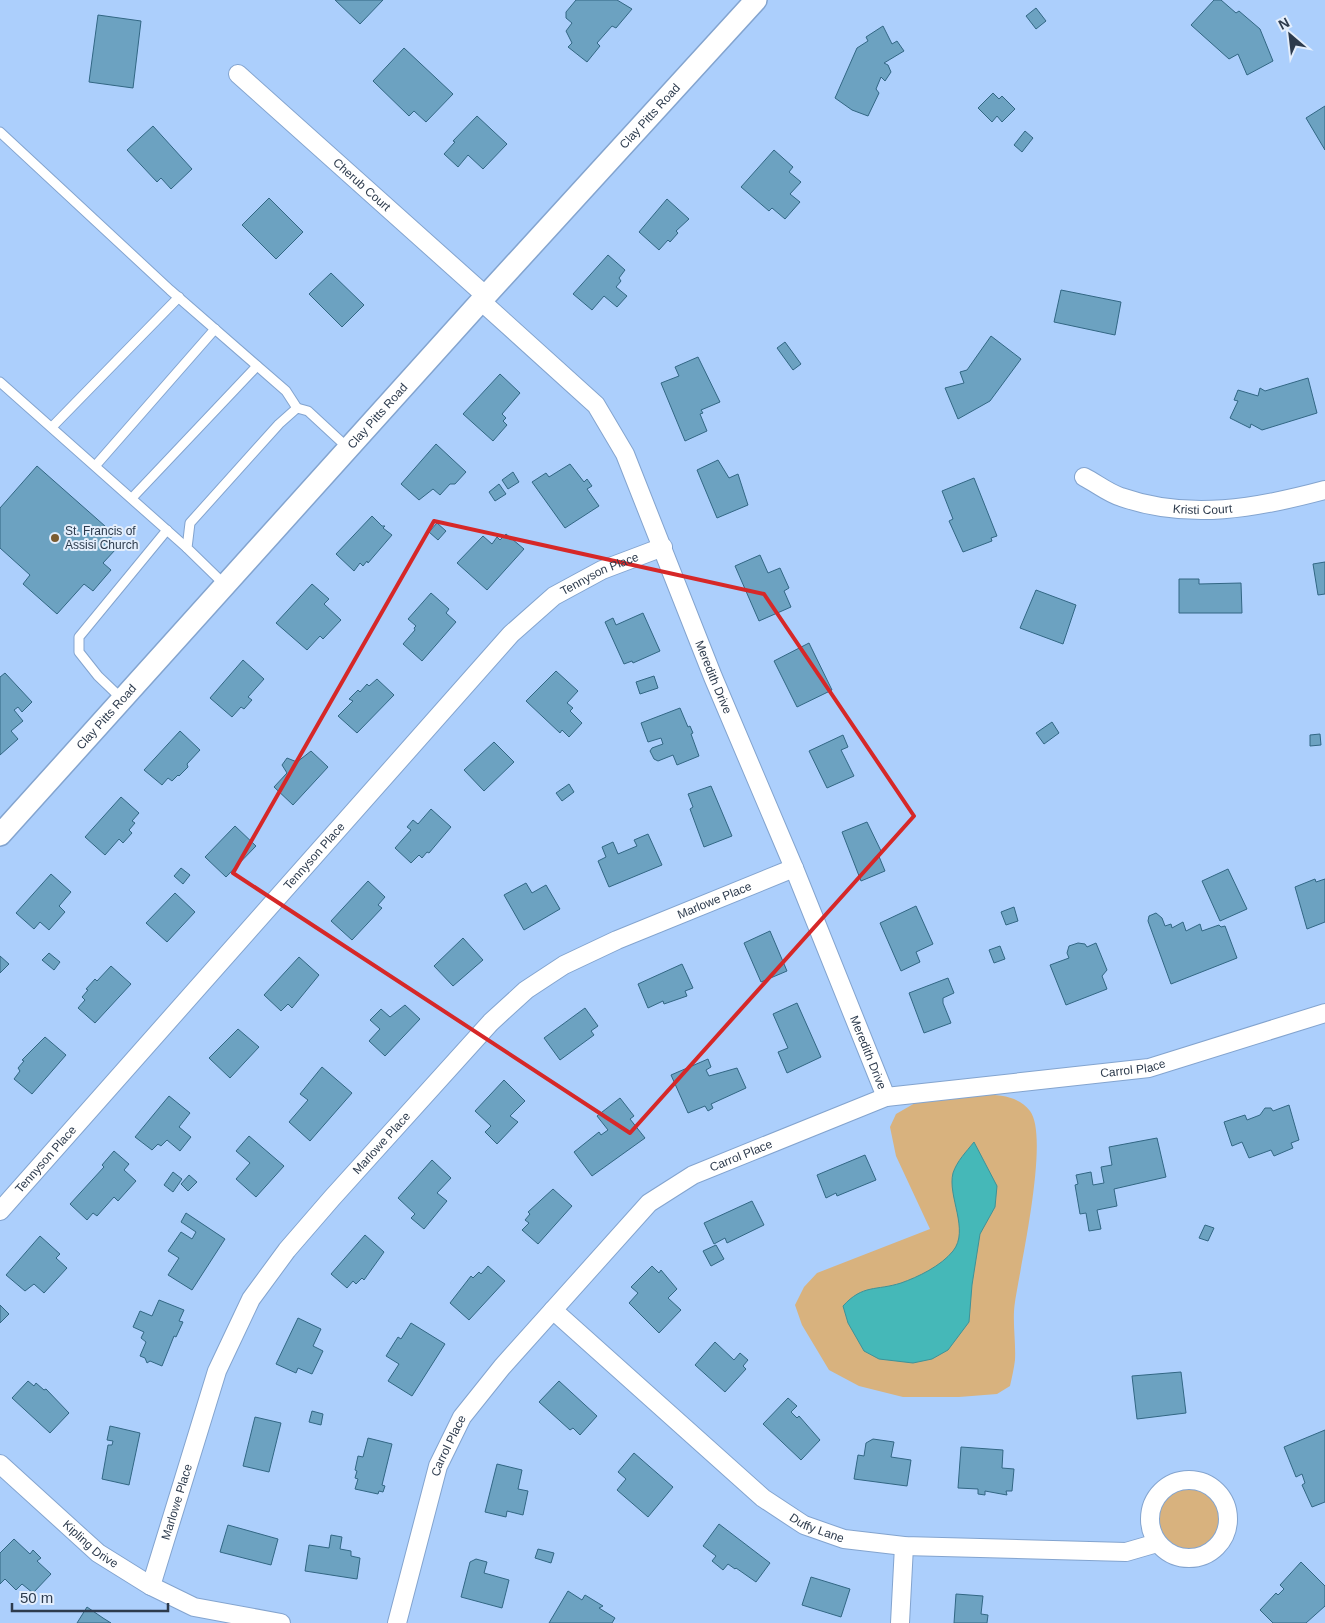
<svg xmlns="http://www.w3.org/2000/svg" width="1325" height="1623" font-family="Helvetica,sans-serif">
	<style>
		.green { fill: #d8b27e }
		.water { fill: #45b8b8; stroke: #3e9298 }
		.building { fill: #6ca2c1; stroke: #326784 }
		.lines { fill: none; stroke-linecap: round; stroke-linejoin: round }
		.service-casing { stroke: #83a4cf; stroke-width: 11 }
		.minor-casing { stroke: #83a4cf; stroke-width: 20 }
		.tertiary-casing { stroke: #83a4cf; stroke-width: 24 }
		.service { stroke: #fff; stroke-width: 9 }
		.minor { stroke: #fff; stroke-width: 18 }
		.tertiary { stroke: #fff; stroke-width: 21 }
		.marked { fill: none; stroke: #d62828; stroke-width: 4; stroke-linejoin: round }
		.poi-dot { fill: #7b5c31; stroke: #e3eefc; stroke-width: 2 }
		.labels { text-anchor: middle; stroke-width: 4; stroke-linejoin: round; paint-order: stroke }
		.street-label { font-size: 12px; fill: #2d3b4d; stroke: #e3eefc }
		.poi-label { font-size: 12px; fill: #2d3b4d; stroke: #e3eefc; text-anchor: start }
	</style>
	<rect width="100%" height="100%" fill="#accffc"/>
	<!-- green -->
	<g class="green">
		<path d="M959 1095C982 1095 1014 1090 1030 1111 1050 1137 1020 1267 1015 1302 1012 1321 1016 1341 1015 1360 1014 1368 1012 1377 1010 1386L997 1394 959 1397H903L859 1386 829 1370 802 1325 795 1305 804 1287 817 1273 930 1229 896 1156 890 1127 896 1114 922 1099Z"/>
		<circle cx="1189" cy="1519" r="33"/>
	</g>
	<!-- water -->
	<path class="water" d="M974 1142 997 1186 995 1207 980 1234 972 1285 969 1322 948 1350 932 1359 913 1363 879 1359 864 1351 848 1323 843 1306C863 1284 876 1291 901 1283 918 1277 941 1266 953 1251 970 1230 947 1196 953 1173 957 1161 966 1152 974 1142Z"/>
	<!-- building -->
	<g class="building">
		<path d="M335 0H383L360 24Z"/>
		<path d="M576 0H617L632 9 616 28 612 26 597 43 600 46 587 62 568 47 572 43 566 31 572 23 566 18V12Z"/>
		<path d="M1214 0H1221L1236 13 1239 11 1260 29 1273 61 1247 75 1238 54 1229 59 1191 25Z"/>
		<path d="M1036 8 1046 21 1036 29 1026 16Z"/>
		<path d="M98 15 141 21 133 88 89 82Z"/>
		<path d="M883 26 892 44 897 41 904 51 884 63 888 65 891 72 885 81 881 77 876 89 879 93 868 116 852 110 835 98 857 48 868 41 866 37Z"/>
		<path d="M404 48 453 94 426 122 414 111 409 116 373 81Z"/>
		<path d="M993 93 999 99 1002 96 1015 109 1002 122 997 116 992 122 978 108Z"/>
		<path d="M1325 106V150L1306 118Z"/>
		<path d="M477 116 507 144 483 169 468 155 458 167 444 154 455 142 453 141Z"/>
		<path d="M153 126 192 169 171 189 161 178 157 182 127 150Z"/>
		<path d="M1025 131 1033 138 1022 152 1014 145Z"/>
		<path d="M774 150 793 167 789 172 801 182 790 194 800 202 785 219 772 208 769 211 741 187Z"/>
		<path d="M269 198 303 232 276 259 242 225Z"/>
		<path d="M667 199 689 219 676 231 678 233 670 242 668 240 659 250 639 232Z"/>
		<path d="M608 255 625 270 619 278 621 281 616 287 627 296 617 307 604 296 592 310 573 294Z"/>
		<path d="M331 273 364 305 342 327 309 294Z"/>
		<path d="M1061 290 1121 302 1115 335 1054 322Z"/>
		<path d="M991 336 1021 359 990 401 958 419 945 388 964 383 960 372 967 370Z"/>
		<path d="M785 342 801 364 793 370 777 348Z"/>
		<path d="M698 357 720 402 701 410 703 413 700 414 707 431 685 441 661 383 679 376 675 367Z"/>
		<path d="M500 374 520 393 502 414 506 418 503 421 507 425 493 441 463 414Z"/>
		<path d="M1308 378 1317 413 1262 430 1251 424 1250 428 1230 418 1238 401 1234 400 1238 390 1258 396 1260 388 1265 391Z"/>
		<path d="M436 444 466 472 455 484H450L440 495 433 489 419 500 401 484Z"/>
		<path d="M718 460 729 478 738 474 748 505 717 518 697 470Z"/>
		<path d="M570 464 584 482 587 479 592 486 587 489 599 506 565 528 532 482 546 473 549 477Z"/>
		<path d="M37 466 114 534 108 541 116 549 103 563 111 570 93 591 84 584 57 614 23 584 30 575 0 548V508Z"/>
		<path d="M513 472 519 482 508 489 502 480Z"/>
		<path d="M974 478 997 536 991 538 992 541 963 552 949 521 953 519 942 491Z"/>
		<path d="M499 484 506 494 495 501 489 492Z"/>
		<path d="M372 516 382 526H385L383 528 392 535 368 563 367 561 363 566 360 563 354 571 336 554Z"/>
		<path d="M437 523 446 531 438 540 429 532Z"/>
		<path d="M506 534 524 549 487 590 457 563 483 536 492 544 497 537 500 540Z"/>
		<path d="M760 555 768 573 780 568 789 588 784 591 791 607 759 621 735 566Z"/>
		<path d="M1325 562V594L1318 595 1313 564Z"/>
		<path d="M1179 579H1199V584L1241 583 1242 613H1179Z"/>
		<path d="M312 584 329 599 324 604 341 620 323 639 320 636 307 650 276 623Z"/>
		<path d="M1036 590 1076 605 1063 644 1020 628Z"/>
		<path d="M431 593 449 609 446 613 456 622 422 661 403 644 415 630 414 628 416 626 408 619Z"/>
		<path d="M643 613 660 651 633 663 632 661 624 664 605 622 613 618 616 625Z"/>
		<path d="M809 643 832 690 797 707 774 661Z"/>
		<path d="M243 660 264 679 248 697 252 700 244 709 241 707 232 717 210 698Z"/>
		<path d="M556 671 578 691 567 703 573 708 570 711 582 723 569 737 562 730 560 733 526 701Z"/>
		<path d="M5 673 32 702 22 712 18 707 14 710 23 721 11 731 18 739 0 755V677Z"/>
		<path d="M654 676 658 688 640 694 636 682Z"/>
		<path d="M377 679 394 695 357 733 338 716 353 701 349 699 358 690 360 692 367 684 369 686Z"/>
		<path d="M680 708 688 727 690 726 693 733 691 734 699 756 677 765 673 755 658 761 654 759 650 751 652 748 663 744 661 738 648 742 641 723Z"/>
		<path d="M1052 722 1059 733 1044 744 1036 733Z"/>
		<path d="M180 731 200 750 187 764 188 767 179 776 178 775 172 781 168 778 162 785 144 770Z"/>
		<path d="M1320 734 1321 745 1310 746V735Z"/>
		<path d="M843 735 848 747 841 750 854 776 827 788 809 751Z"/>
		<path d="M494 742 514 762 484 791 464 770Z"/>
		<path d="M311 751 328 767 293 805 274 787 287 773 282 765 287 758 297 762Z"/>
		<path d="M569 784 574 792 562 801 556 793Z"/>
		<path d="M711 786 732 836 704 847 690 809 693 807 688 794Z"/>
		<path d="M121 797 139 813 132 821 135 823 129 830 132 833 123 843 119 839 105 855 85 837Z"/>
		<path d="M431 809 451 827 429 853 427 852 422 858 419 855 411 863 395 848 411 830 407 827 413 820 418 824Z"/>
		<path d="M867 822 882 853 878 854 885 871 861 881 842 832Z"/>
		<path d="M235 826 256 846 226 877 205 857Z"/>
		<path d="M648 834 662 865 609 887 598 861 606 857 602 847 613 842 618 854 637 846 634 840Z"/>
		<path d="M181 868 190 875 183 884 174 876Z"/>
		<path d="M1228 869 1247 909 1220 921 1202 881Z"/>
		<path d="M51 874 71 892 59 906 65 912 49 930 40 922 34 929 16 913Z"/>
		<path d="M1315 879 1316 882 1325 879V922L1307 929 1295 887Z"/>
		<path d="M368 881 385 897 378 905 382 908 352 940 331 921Z"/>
		<path d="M526 883 532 893 546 885 560 909 524 930 504 895Z"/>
		<path d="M175 893 195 912 167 942 146 923Z"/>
		<path d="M916 906 933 944 916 952 920 962 901 971 880 923Z"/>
		<path d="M1014 907 1018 921 1006 925 1001 912Z"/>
		<path d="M1156 913 1162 918 1165 926 1171 924 1172 928 1183 922 1186 931 1200 924 1202 931 1219 925 1221 927 1225 926 1237 958 1171 984 1148 921 1149 916Z"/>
		<path d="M770 931 787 971 761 982 744 943Z"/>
		<path d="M463 938 483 960 453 986 434 966Z"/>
		<path d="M1078 943 1085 944 1087 947 1096 943 1107 970 1102 976 1107 989 1066 1005 1050 965 1069 958 1067 953 1069 946Z"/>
		<path d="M1000 946 1005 959 994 963 989 950Z"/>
		<path d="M49 953 60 962 54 970 42 960Z"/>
		<path d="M0 956 9 964 0 973Z"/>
		<path d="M299 957 319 975 292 1008 288 1004 281 1011 264 995Z"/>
		<path d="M682 964 693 988 685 991 687 996 664 1004 663 1001 648 1008 638 984Z"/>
		<path d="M111 966 131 984 95 1023 78 1008 85 1000 82 997 88 990 86 989 95 979 97 981Z"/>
		<path d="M948 978 954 993 943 998V1003L951 1023 924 1033 909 993Z"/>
		<path d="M797 1003 821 1057 787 1073 778 1052 788 1048 773 1014Z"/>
		<path d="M405 1005 420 1019 385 1056 369 1041 380 1029 370 1020 381 1009 390 1017Z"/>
		<path d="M585 1008 598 1026 591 1031 594 1035 560 1060 544 1038Z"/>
		<path d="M238 1029 259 1047 230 1078 209 1058Z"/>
		<path d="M45 1037 66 1055 32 1094 14 1079 20 1071 18 1068 24 1061 22 1060Z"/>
		<path d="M708 1059 711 1067 706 1070 709 1076 737 1068 746 1088 711 1104 713 1108 708 1111 705 1106 688 1113 671 1075Z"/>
		<path d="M322 1067 352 1093 310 1141 289 1122 308 1100 300 1094Z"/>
		<path d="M504 1080 525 1101 510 1116 518 1122 497 1144 485 1132 491 1126 475 1111Z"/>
		<path d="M169 1096 190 1113 179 1127 191 1137 180 1151 167 1140 161 1146 158 1144 152 1150 135 1137Z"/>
		<path d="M620 1098 634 1116 630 1119 645 1138 592 1176 574 1152 599 1132 601 1135 608 1130 597 1116Z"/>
		<path d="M1289 1105 1299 1140 1291 1143 1293 1148 1274 1156 1271 1150 1249 1158 1242 1142 1232 1146 1224 1122 1245 1115 1247 1120 1260 1115 1265 1108H1271L1273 1111Z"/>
		<path d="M249 1136 284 1166 256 1197 236 1179 250 1163 236 1151Z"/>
		<path d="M1157 1138 1166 1177 1114 1189 1117 1206 1097 1210 1101 1229 1089 1231 1086 1213 1080 1214 1075 1185 1078 1184 1076 1175 1091 1172 1093 1185 1104 1183 1101 1167 1112 1165 1109 1147Z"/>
		<path d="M114 1151 129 1164 124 1170 136 1181 118 1201 114 1197 97 1216 93 1213 87 1220 70 1204 104 1167 102 1165Z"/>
		<path d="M865 1155 876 1180 837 1196 836 1193 826 1198 817 1175Z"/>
		<path d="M432 1160 451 1178 437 1193 447 1201 424 1229 411 1218 415 1214 398 1198Z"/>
		<path d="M173 1172 182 1179 173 1192 164 1185Z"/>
		<path d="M189 1175 197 1182 188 1191 181 1184Z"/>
		<path d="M553 1189 572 1206 538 1244 522 1230 529 1223 525 1220 530 1214 528 1212Z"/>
		<path d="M752 1201 764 1225 727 1243 725 1238 714 1244 704 1223Z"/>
		<path d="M186 1213 225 1239 192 1290 168 1275 179 1258 168 1251 181 1232 192 1239 196 1232 181 1222Z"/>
		<path d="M1205 1225 1214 1228 1208 1241 1199 1238Z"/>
		<path d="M365 1235 384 1252 364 1280 362 1278 356 1284 353 1281 347 1288 331 1274Z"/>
		<path d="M40 1236 60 1254 56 1258 67 1268 44 1293 34 1284 25 1291 6 1275Z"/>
		<path d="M716 1245 724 1259 711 1266 703 1251Z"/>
		<path d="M488 1266 505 1281 469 1320 450 1303 471 1276 473 1278 479 1272 481 1274Z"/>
		<path d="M652 1266 659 1273 661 1270 677 1289 668 1298 681 1310 659 1333 629 1303 638 1293 631 1287Z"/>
		<path d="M159 1300 184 1310 179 1321 183 1322 176 1337 174 1336 162 1366 150 1361 147 1363 145 1358 140 1356 146 1342 141 1338 144 1332 133 1327 140 1311 152 1316Z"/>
		<path d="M0 1305 9 1314 0 1323Z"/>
		<path d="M298 1318 321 1329 313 1346 323 1351 312 1374 298 1368 296 1373 276 1364Z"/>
		<path d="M411 1323 445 1344 412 1396 388 1381 399 1364 386 1356 398 1337 401 1339Z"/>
		<path d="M715 1342 734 1360 740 1353 748 1360 743 1366 746 1369 725 1392 695 1365Z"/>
		<path d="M1181 1372 1186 1413 1137 1419 1132 1376Z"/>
		<path d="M28 1381 34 1386 36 1383 44 1390 46 1389 69 1413 50 1433 12 1398Z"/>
		<path d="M559 1381 597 1416 580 1435 573 1428 570 1430 539 1402Z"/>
		<path d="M788 1398 797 1406 791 1412 797 1418 799 1416 820 1440 801 1460 763 1424Z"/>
		<path d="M312 1411 323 1414 321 1425 309 1422Z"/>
		<path d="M255 1417 281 1423 269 1472 243 1466Z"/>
		<path d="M110 1426 140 1433 129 1485 102 1479 108 1445H112L113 1441 107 1440Z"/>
		<path d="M1325 1430V1502L1312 1507 1302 1485 1305 1483 1302 1474 1296 1477 1284 1447Z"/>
		<path d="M368 1438 392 1444 382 1485 385 1486 383 1492 379 1491 378 1494 355 1489 358 1479 355 1478 357 1471 355 1470 358 1456 363 1457Z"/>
		<path d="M873 1439 894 1442 891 1457 911 1460 907 1486 854 1479 858 1455 864 1456 866 1443Z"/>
		<path d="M961 1447 1003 1450 1002 1468 1014 1469 1012 1491H1006L1007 1495 985 1491V1495L978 1494V1489L958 1488Z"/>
		<path d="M634 1453 673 1487 648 1517 617 1490 626 1479 618 1472Z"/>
		<path d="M497 1464 522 1470 518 1489 528 1491 523 1515 507 1511 506 1517 485 1512Z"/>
		<path d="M719 1524 770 1563 756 1582 736 1568 735 1569 728 1564 723 1570 712 1561 716 1556 703 1546Z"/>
		<path d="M228 1525 278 1539 271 1565 220 1552Z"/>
		<path d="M331 1535 342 1537 340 1549 351 1551V1556L360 1558 357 1579 305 1571 309 1545 329 1548Z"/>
		<path d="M14 1539 30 1554 33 1550 41 1558 37 1561 51 1574 33 1593 22 1584 16 1590 5 1579 0 1584V1553Z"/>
		<path d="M538 1549 554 1553 551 1563 535 1558Z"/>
		<path d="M476 1559 487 1562 484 1573 509 1580 502 1608 461 1597 470 1562Z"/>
		<path d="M1301 1562 1325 1586V1606L1306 1623H1273L1260 1610 1276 1593 1278 1595 1284 1589 1280 1585Z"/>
		<path d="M811 1577 850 1589 841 1617 802 1605Z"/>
		<path d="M568 1591 582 1600 585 1595 603 1606 599 1608 615 1618 612 1623H549Z"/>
		<path d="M956 1594 983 1596 981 1614 988 1615 987 1623H954Z"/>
		<path d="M87 1607 103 1618 111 1623H77Z"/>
	</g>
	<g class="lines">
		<defs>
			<g id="service">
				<path d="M0 132 170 290 286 391 297 408"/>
				<path d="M0 382 187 548"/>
				<path d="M52 427 179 297"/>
				<path d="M96 465 215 329"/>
				<path d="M132 498 257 366"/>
				<path d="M225 585 187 548 190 523 279 424 297 408 308 411 348 448"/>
				<path d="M122 699 98 676 79 652V637L167 530"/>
			</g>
			<g id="minor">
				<path id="s1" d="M238 74 486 296"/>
				<path id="s2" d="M481 301 596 405 625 454 713 677 794 868 886 1097"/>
				<path id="s3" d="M1084 477C1096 483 1108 493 1121 497 1189 521 1258 508 1325 490"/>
				<path id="s4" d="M0 1211 511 634 554 596 602 570 663 547"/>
				<path id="s5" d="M553 1310 763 1498 804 1525 844 1539 904 1546 1126 1552 1157 1543"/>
				<path id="s6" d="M0 1464 98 1553 151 1586 194 1607 281 1623"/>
				<circle cx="1189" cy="1519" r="39"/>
				<path id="s7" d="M151 1586 217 1371 251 1299 287 1250 332 1198 491 1022 526 990 564 965 617 940 794 868"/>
				<path id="s8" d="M397 1623 438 1466 462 1417 502 1367 649 1203 693 1175 886 1097 1149 1068 1325 1013"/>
				<path d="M900 1623 904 1546"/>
			</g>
			<g id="tertiary">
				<path id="s9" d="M0 835 481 301 756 0"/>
			</g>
		</defs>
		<!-- service casing -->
		<use href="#service" class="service-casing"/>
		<!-- minor casing -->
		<use href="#minor" class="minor-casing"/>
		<!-- tertiary casing -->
		<use href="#tertiary" class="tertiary-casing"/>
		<!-- service -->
		<use href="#service" class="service"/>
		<!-- minor -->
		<use href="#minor" class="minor"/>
		<!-- tertiary -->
		<use href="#tertiary" class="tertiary"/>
	</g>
	<!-- marked area -->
	<path class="marked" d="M434 521 764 594 914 816 630 1133 233 873Z"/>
	<!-- markers -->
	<circle class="poi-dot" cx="55" cy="538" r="5"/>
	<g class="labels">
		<!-- street labels -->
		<g class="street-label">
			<text dy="4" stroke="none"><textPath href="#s9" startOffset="969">Clay Pitts Road</textPath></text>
			<text dy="4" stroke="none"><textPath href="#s1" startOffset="166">Cherub Court</textPath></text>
			<text dy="4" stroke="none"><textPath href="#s9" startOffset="564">Clay Pitts Road</textPath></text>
			<text dy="4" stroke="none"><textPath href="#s3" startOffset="125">Kristi Court</textPath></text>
			<text dy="4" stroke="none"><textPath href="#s4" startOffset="879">Tennyson Place</textPath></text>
			<text dy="4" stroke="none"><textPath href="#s2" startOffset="452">Meredith Drive</textPath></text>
			<text dy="4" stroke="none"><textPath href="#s9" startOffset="159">Clay Pitts Road</textPath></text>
			<text dy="4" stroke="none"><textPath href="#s4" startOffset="474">Tennyson Place</textPath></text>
			<text dy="4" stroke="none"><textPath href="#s7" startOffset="928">Marlowe Place</textPath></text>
			<text dy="4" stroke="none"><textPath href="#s2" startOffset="858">Meredith Drive</textPath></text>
			<text dy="4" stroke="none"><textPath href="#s8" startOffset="1010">Carrol Place</textPath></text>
			<text dy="4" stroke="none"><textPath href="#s7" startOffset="508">Marlowe Place</textPath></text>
			<text dy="4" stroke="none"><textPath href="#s8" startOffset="605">Carrol Place</textPath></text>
			<text dy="4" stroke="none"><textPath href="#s4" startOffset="69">Tennyson Place</textPath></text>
			<text dy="4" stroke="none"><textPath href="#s8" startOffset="185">Carrol Place</textPath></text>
			<text dy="4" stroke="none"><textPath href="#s7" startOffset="88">Marlowe Place</textPath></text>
			<text dy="4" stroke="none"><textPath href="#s5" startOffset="344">Duffy Lane</textPath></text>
			<text dy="4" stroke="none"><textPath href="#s6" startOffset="121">Kipling Drive</textPath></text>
		</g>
		<!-- poi labels -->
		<g class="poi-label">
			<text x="65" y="535">St. Francis of<tspan x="65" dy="14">Assisi Church</tspan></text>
		</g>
	</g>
	<!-- north arrow -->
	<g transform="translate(1290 35) rotate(332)" stroke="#e3eefc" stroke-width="4" paint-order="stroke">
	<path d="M0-4L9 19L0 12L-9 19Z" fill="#2d3b4d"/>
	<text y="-8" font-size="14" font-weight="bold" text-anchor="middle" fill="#2d3b4d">N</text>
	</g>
	<!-- scale -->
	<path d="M12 1603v8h156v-8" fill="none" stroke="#2d3b4d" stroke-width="2.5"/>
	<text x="20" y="1603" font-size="15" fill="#2d3b4d" stroke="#e3eefc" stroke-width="4" paint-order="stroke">50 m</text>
</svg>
